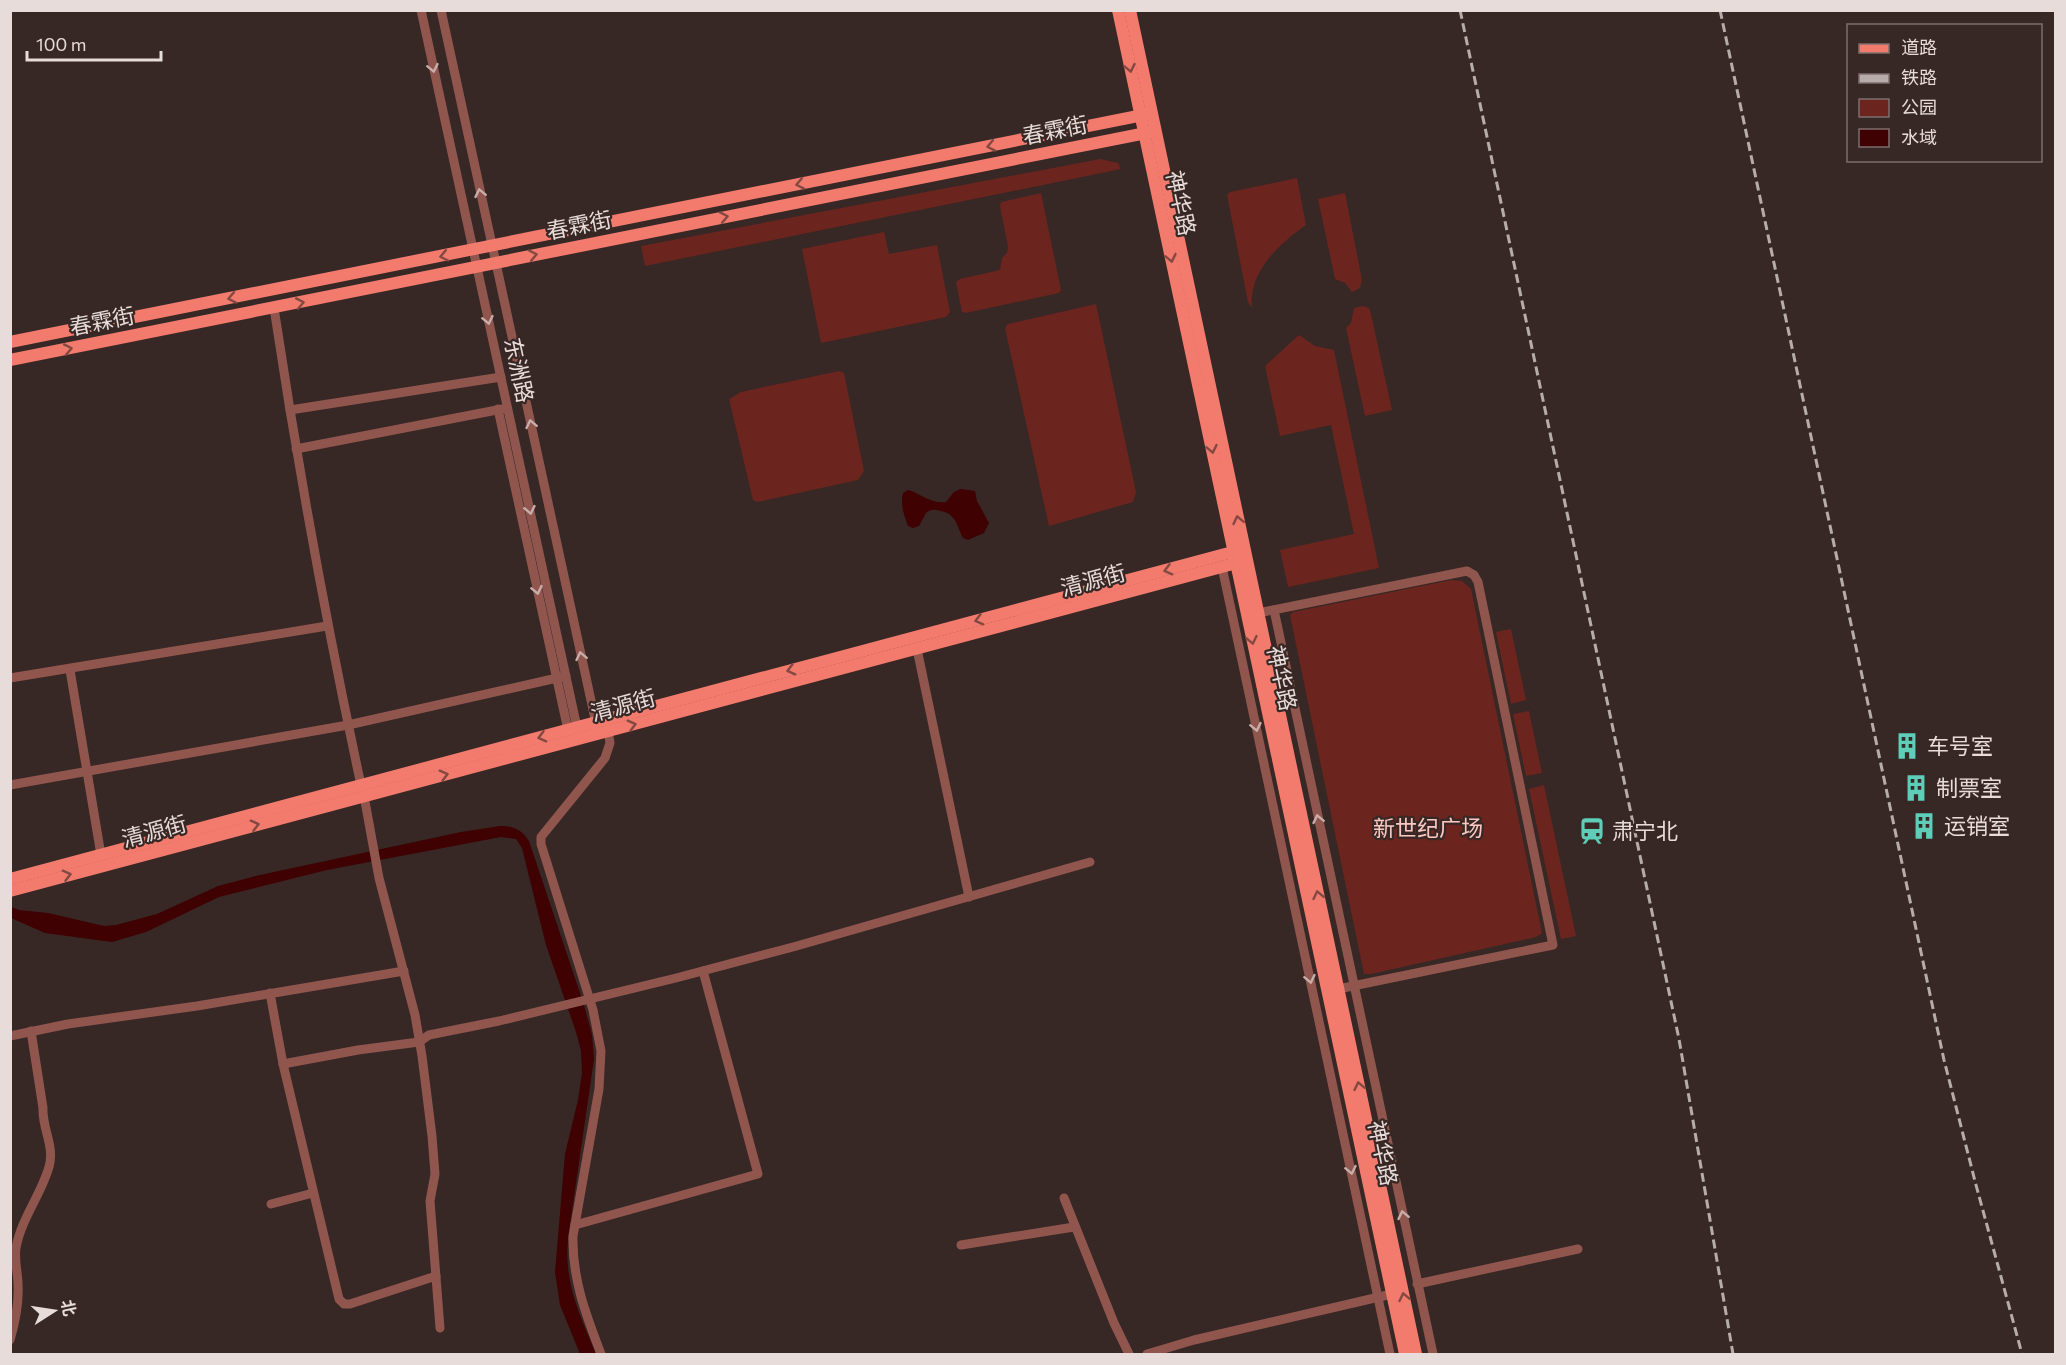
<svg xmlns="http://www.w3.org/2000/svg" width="2066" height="1365" font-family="Commissioner,'Noto Sans SC',sans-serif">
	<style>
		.green { fill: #6b251e }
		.water { fill: #3f0101 }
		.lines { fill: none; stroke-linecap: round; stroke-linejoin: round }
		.minor { stroke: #90564e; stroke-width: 9 }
		.major { stroke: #f37b6d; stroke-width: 12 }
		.rail { stroke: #b8acaa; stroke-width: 3; stroke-dasharray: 9 4.5; stroke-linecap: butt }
		.oneway { stroke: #c9ada9 }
		.oneway2 { stroke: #824942 }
		.labels { text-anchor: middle; stroke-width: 4.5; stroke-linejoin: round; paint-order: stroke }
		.street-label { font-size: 22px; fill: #e7dcda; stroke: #372725 }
		.poi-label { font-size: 22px; fill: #e7dcda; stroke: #372725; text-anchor: start }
		.park-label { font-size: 22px; fill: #fbc8c1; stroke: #372725 }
	</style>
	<rect width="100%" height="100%" fill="#372725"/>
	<!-- green -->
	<g class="green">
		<path d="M1100 159 1118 163 1121 169 645 266 641 246Z"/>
		<path d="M1297 178 1306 225C1279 244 1248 272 1252 308L1248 302 1227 195 1230 192Z"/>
		<path d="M1041 193 1061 290 1059 293 966 313 962 312 956 282 960 279 1000 270 1002 258 1007 253 1008 247 1000 206 1001 202Z"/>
		<path d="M1345 193 1362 280 1360 288 1352 292 1345 283 1335 279 1318 199Z"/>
		<path d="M884 232 889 254 937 245 950 312 946 317 821 343 802 249Z"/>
		<path d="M1096 304 1136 492 1133 502 1049 526 1005 328 1008 324Z"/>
		<path d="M1363 306 1369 308 1371 314 1392 410 1365 416 1346 328 1351 323 1354 308Z"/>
		<path d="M1299 335 1315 346 1334 350 1379 568 1288 587 1280 550 1354 534 1331 425 1280 436 1265 366Z"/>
		<path d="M839 371 844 373 864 471 858 480 757 502 753 500 729 399 741 392Z"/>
		<path d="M1451 580 1462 581 1471 589 1542 933 1536 937 1371 974H1364L1290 615 1293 612Z"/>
		<path d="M1511 629 1526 700 1511 704 1496 632Z"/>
		<path d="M1529 711 1542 773 1526 776 1513 714Z"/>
		<path d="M1544 785 1576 936 1561 939 1529 789Z"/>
	</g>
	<!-- water -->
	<g class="water">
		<path d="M961 489 975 491 977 501 989 523 984 533 968 540 963 538C957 526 956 514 941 511 934 509 931 509 926 513L919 526 913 528 908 526C904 515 900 504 903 493L908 490C922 494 930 504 946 502L954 492Z"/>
		<path d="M500 826C514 826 522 830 529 841L584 1005 592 1035 594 1059 569 1231C562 1279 578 1311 596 1354H580L560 1305 555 1272 565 1154 578 1100 582 1073 581 1051 576 1032 546 945 522 848 516 839 501 837 327 870 219 897 146 932 112 942 45 933 11 918V907L19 910 48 913 104 926 116 925 157 914 218 886 260 875 461 832Z"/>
	</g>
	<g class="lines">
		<!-- minor -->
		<g class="minor">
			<path d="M421 10 578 732"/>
			<path d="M441 10 597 728"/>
			<path d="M274 308C298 468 327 627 361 785"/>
			<path d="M498 409 568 730"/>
			<path d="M290 410 501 377"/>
			<path d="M296 449 502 409"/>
			<path d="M1222 567 1390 1354"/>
			<path d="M1274 610 1433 1354"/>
			<path d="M1258 613 1467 571 1474 575 1478 582 1553 945 1338 989"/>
			<path d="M917 649 969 897"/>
			<path d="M70 670 101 855"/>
			<path d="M10 678 327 626"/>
			<path d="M10 785 348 725 566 676"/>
			<path d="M364 796 379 878 415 1015 422 1056 432 1136 435 1174 430 1201 440 1328"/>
			<path d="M270 993 283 1064 339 1299 344 1304H350L436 1276"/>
			<path d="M10 1036 68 1024 197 1006 404 971"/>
			<path d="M283 1064 358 1050 419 1042 429 1035 499 1021 676 978 793 947 1090 862"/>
			<path d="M1064 1198 1114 1323 1129 1354"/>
			<path d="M271 1204 313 1193"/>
			<path d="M575 1225 758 1174 703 971"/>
			<path d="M961 1245 1074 1227"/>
			<path d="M1417 1284 1578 1249"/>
			<path d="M10 1340C15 1323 19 1302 18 1285 18 1272 14 1261 16 1248 21 1219 41 1195 49 1167 55 1146 42 1129 43 1108L31 1031"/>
			<path d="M601 1354C586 1315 572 1279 573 1236L599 1089 601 1051 593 1010 541 844V837L605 758 610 743 608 731"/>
			<path d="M1147 1354 1194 1340 1392 1294"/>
		</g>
		<!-- major -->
		<g class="major">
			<path d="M1118 10 1405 1354"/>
			<path d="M1130 10 1416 1354"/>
			<path d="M10 342 1148 114"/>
			<path d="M10 360 1151 132"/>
			<path d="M10 879 1240 550"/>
			<path d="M10 891 1244 561"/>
		</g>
		<!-- rail -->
		<g class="rail">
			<path d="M1460 10 1679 1039 1733 1354"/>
			<path d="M1720 10 1944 1060 1976 1185 2022 1354"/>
		</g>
	</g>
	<!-- one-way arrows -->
	<defs><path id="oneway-chevron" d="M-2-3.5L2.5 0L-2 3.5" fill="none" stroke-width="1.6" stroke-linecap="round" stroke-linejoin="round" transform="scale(1.5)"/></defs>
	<g class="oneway">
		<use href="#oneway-chevron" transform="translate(433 68) rotate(78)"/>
		<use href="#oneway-chevron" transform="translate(480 193) rotate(-102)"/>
		<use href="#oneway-chevron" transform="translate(488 320) rotate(78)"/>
		<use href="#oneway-chevron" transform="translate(531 424) rotate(-102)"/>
		<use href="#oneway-chevron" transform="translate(530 510) rotate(78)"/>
		<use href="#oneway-chevron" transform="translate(537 590) rotate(78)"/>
		<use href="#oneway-chevron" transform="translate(581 656) rotate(-102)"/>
		<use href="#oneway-chevron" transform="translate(1256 727) rotate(78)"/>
		<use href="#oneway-chevron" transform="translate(1318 819) rotate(-102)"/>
		<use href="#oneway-chevron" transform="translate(1310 979) rotate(78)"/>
		<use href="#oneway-chevron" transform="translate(1351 1170) rotate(78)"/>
		<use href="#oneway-chevron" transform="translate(1403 1215) rotate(-102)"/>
	</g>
	<g class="oneway2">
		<use href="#oneway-chevron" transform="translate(1130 68) rotate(78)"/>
		<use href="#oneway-chevron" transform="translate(991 146) rotate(169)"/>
		<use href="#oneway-chevron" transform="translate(800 184) rotate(169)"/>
		<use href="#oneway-chevron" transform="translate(724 217) rotate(-11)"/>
		<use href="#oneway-chevron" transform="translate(533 255) rotate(-12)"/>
		<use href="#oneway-chevron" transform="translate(444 256) rotate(168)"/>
		<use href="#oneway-chevron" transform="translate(1171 258) rotate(78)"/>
		<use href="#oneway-chevron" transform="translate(232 298) rotate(169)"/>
		<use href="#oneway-chevron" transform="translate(300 303) rotate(-11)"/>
		<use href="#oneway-chevron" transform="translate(68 349) rotate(-11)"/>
		<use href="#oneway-chevron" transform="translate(1212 449) rotate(78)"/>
		<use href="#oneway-chevron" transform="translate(1238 520) rotate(-102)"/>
		<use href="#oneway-chevron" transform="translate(1168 570) rotate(165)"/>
		<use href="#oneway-chevron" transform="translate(979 620) rotate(165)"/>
		<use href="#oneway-chevron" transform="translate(1252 640) rotate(78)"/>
		<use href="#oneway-chevron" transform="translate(791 670) rotate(165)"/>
		<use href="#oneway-chevron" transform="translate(632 725) rotate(-15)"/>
		<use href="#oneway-chevron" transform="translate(542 737) rotate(165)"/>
		<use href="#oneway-chevron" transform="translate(444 775) rotate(-15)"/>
		<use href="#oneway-chevron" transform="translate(255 825) rotate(-15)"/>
		<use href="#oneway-chevron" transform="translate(67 875) rotate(-15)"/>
		<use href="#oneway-chevron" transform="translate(1318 895) rotate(-102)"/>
		<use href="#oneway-chevron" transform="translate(1359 1086) rotate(-102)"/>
		<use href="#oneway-chevron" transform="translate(1404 1297) rotate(-102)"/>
	</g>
	<!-- icons -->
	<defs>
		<symbol id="building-bare" viewBox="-9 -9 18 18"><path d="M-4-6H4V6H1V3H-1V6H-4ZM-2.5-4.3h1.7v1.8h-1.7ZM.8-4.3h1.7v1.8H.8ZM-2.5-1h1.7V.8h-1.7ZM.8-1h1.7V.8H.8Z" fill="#5eceb8" stroke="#372725" stroke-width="2.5" paint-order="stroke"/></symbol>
		<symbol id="station-bare" viewBox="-9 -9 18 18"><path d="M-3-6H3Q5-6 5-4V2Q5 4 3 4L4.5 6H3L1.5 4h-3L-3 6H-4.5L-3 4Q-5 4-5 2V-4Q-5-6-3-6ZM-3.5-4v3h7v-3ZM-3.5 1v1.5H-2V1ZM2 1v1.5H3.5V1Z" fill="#5eceb8" stroke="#372725" stroke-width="2.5" paint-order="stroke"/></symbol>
	</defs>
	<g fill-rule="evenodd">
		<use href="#building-bare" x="1888" y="727" width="38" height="38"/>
		<use href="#building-bare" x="1897" y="769" width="38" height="38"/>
		<use href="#building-bare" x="1905" y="807" width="38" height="38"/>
		<use href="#station-bare" x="1573" y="812" width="38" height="38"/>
	</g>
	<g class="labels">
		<!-- street labels -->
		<g class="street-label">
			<text transform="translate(1055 130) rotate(-11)" y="8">春霖街</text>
			<text transform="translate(1181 203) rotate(78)" y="8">神华路</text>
			<text transform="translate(579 225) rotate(-11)" y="8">春霖街</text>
			<text transform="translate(102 321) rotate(-11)" y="8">春霖街</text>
			<text transform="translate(519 370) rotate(78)" y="8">东洲路</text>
			<text transform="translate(1093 580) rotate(-15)" y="8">清源街</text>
			<text transform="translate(1282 678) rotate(78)" y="8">神华路</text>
			<text transform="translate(623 705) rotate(-15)" y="8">清源街</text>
			<text transform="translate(154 831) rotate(-15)" y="8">清源街</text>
			<text transform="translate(1383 1153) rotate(78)" y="8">神华路</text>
		</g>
		<!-- poi labels -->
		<g class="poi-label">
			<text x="1927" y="754">车号室</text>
			<text x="1936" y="796">制票室</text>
			<text x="1944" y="834">运销室</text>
			<text x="1612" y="839">肃宁北</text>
		</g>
		<!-- park labels -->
		<g class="park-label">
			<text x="1428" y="836">新世纪广场</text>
		</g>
	</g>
	<!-- border -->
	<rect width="2066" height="1365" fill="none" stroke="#e7dcda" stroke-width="24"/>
	<!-- legend -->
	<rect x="1847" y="24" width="195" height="138" fill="#372725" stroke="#7d6f6d" stroke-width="1.5"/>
	<rect x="1859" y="44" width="30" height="9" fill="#f37b6d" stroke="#7d6f6d" stroke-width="1.5"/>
	<text x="1901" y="54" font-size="18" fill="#e7dcda">道路</text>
	<rect x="1859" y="74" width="30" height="9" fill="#b8acaa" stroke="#7d6f6d" stroke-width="1.5"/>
	<text x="1901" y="84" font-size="18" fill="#e7dcda">铁路</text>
	<rect x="1859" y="99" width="30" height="18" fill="#6b251e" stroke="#7d6f6d" stroke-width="1.5"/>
	<text x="1901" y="114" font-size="18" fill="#e7dcda">公园</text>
	<rect x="1859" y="129" width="30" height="18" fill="#3f0101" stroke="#7d6f6d" stroke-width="1.5"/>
	<text x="1901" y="144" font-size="18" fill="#e7dcda">水域</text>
	<!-- north arrow -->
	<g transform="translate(54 1311) rotate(78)" stroke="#372725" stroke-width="4.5" paint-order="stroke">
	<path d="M0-4.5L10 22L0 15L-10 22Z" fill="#e7dcda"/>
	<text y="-9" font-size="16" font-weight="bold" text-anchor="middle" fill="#e7dcda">北</text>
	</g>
	<!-- scale -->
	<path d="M27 51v9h134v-9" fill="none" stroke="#e7dcda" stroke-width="3"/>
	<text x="36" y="51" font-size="18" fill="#e7dcda" stroke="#372725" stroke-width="4.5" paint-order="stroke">100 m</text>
</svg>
